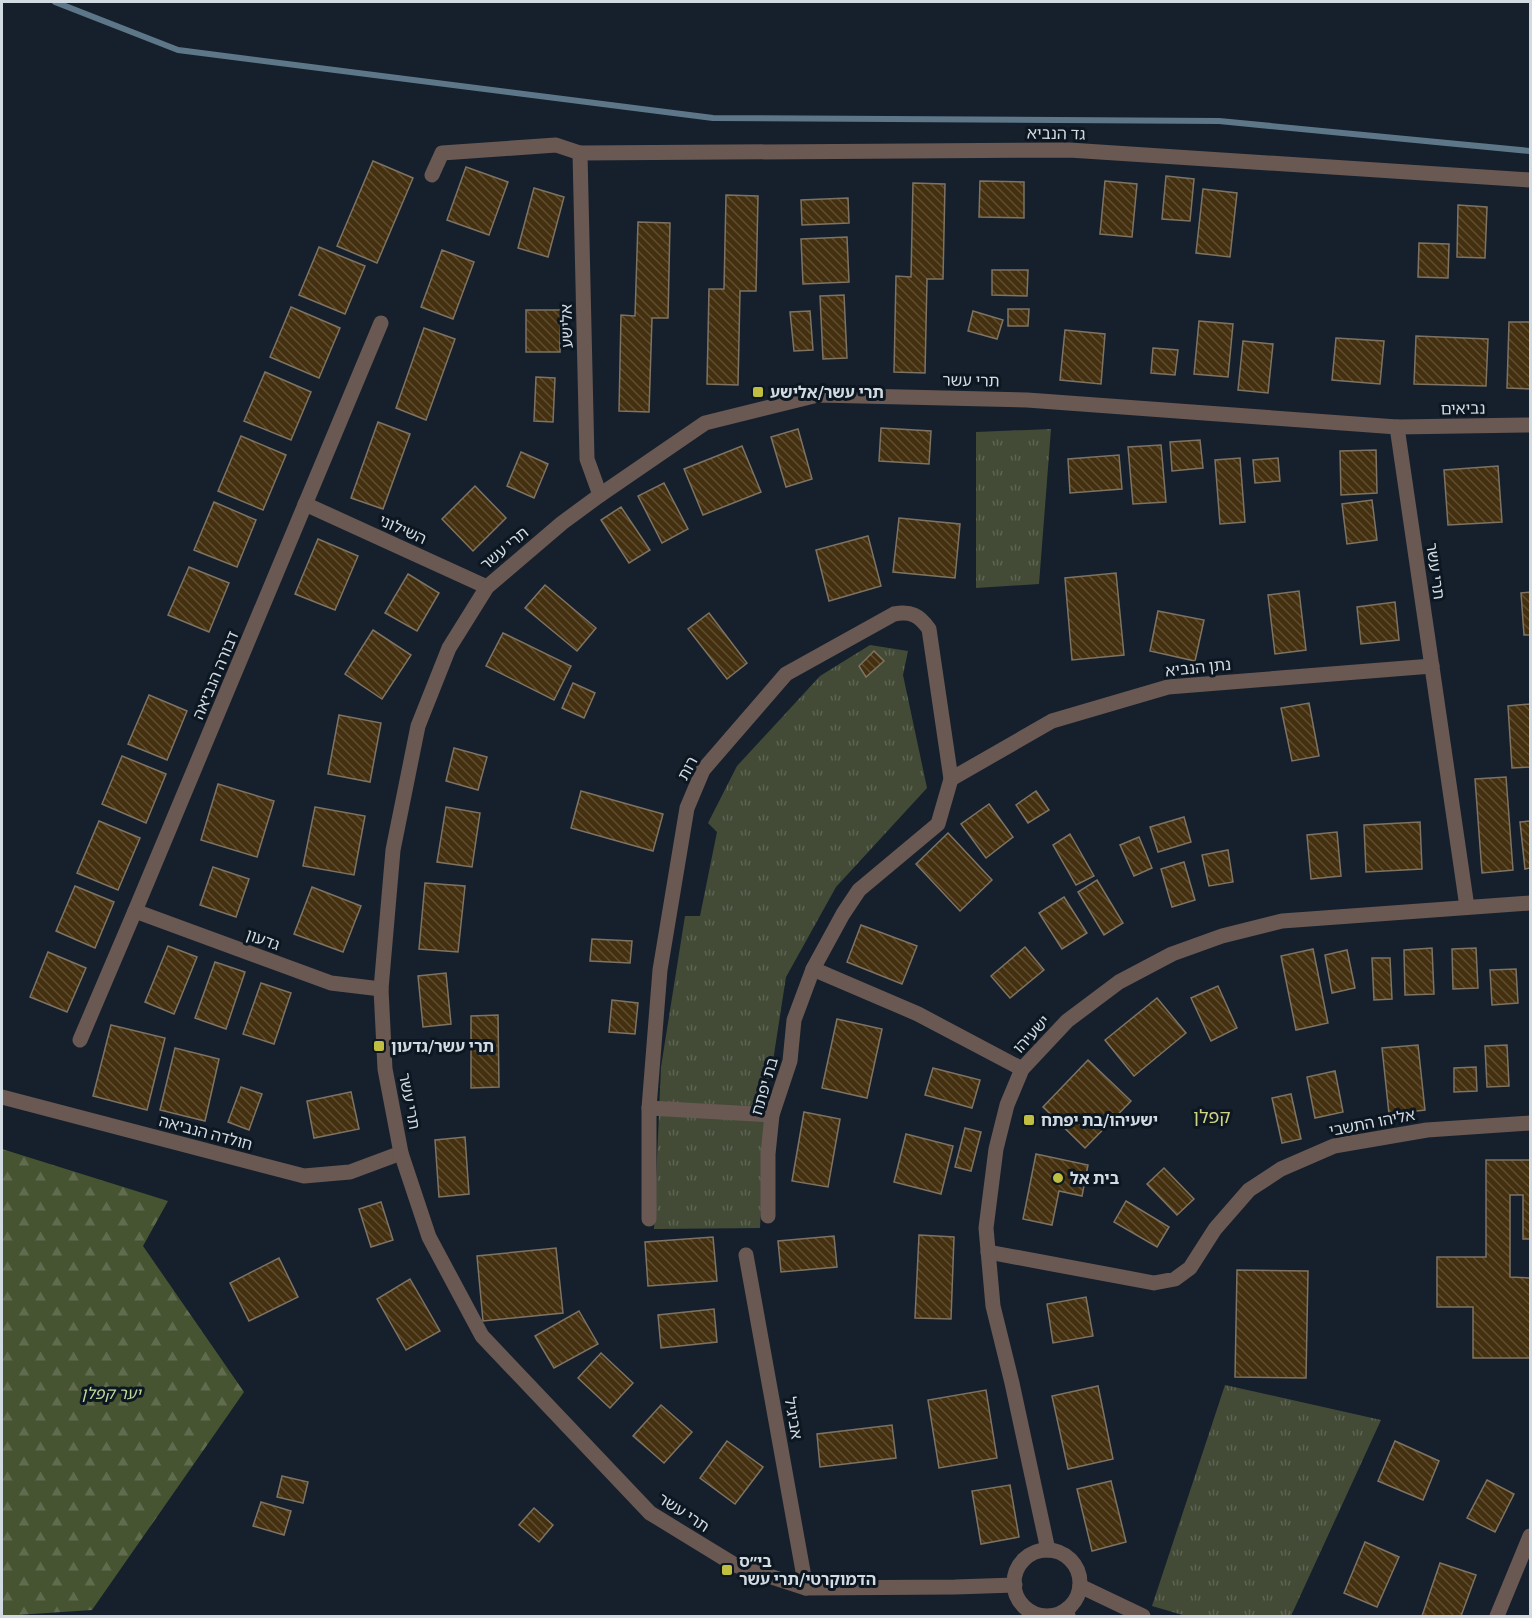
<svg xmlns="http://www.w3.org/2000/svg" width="1532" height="1618" font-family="'Source Serif 4','Noto Sans Hebrew',serif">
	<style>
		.forest { fill: url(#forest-firs) }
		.park { fill: url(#park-tufts) }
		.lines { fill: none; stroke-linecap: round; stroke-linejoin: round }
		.stream { stroke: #5d7789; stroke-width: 6 }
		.building { fill: url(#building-back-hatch); stroke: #7e7363; stroke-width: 1.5 }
		.minor { stroke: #6a5853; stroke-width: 15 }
		.tertiary { stroke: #6a5853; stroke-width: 15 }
		.poi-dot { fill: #c0be41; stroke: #0c1722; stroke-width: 2 }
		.labels { text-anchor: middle; stroke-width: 6; stroke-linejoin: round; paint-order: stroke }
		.street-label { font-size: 16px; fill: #d2dae2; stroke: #0c1722 }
		.poi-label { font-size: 16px; font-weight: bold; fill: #d2dae2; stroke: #0c1722; text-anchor: start }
		.park-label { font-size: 16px; font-style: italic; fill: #bed79a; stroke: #0c1722 }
		.neighbourhood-label { font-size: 18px; fill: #d2d284; stroke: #0c1722 }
	</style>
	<defs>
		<pattern id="forest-firs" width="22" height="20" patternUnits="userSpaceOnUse" patternTransform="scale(1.5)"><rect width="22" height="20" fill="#475432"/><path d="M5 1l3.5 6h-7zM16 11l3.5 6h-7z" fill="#616c4f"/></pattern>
		<pattern id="park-tufts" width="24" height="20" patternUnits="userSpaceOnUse" patternTransform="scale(1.5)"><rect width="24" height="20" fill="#434b37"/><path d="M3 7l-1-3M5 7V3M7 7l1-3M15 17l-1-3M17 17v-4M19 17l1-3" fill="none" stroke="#5d6454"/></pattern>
		<pattern id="building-back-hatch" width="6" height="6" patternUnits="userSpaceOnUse" patternTransform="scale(1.5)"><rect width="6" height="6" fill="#44300f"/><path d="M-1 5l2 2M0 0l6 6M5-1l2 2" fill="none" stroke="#5e4d32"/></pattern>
	</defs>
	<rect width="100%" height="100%" fill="#15202c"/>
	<!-- forest -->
	<path class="forest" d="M2 1149 168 1201 143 1246 244 1392 92 1610 2 1616Z"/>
	<!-- park -->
	<g class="park">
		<path d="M1051 429 1039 584 976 588V432Z"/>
		<path d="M870 645 908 651 903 675 927 788 836 887 786 977 766 1106 760 1228 654 1229 661 1067 685 916H700L717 832 708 823 737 766 820 676Z"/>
		<path d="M1225 1385 1381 1420 1291 1616H1186L1152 1606Z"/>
	</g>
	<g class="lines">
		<!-- stream -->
		<path class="stream" d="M55 2 178 50 713 118 1219 121 1530 151"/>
	</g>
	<!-- building -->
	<g class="building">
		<path d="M373 161 413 178 377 263 337 246Z"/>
		<path d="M466 167 508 182 489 235 447 220Z"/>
		<path d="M1166 176 1194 179 1190 221 1162 219Z"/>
		<path d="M980 181 1024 182V218L979 217Z"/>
		<path d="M1105 181 1137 184 1132 237 1100 234Z"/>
		<path d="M913 183 945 184 943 279H927L925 373 894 372 896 276 911 277Z"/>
		<path d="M534 188 564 197 548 257 518 248Z"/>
		<path d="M1203 189 1237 193 1230 257 1196 253Z"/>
		<path d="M726 195 758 196 756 291H740L738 385 707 384 709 289H724Z"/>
		<path d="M848 198 849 223 802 225 801 200Z"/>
		<path d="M1458 205 1487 207 1485 258 1457 257Z"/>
		<path d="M638 222 670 223 668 318H652L649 412 619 411 621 315 635 316Z"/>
		<path d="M847 237 849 282 803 284 801 239Z"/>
		<path d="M1419 243 1449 244 1448 278 1418 277Z"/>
		<path d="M319 247 365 266 345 314 299 295Z"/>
		<path d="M442 250 474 262 453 319 421 307Z"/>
		<path d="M992 270H1028L1027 296 992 295Z"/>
		<path d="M844 295 847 358 823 359 820 296Z"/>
		<path d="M291 307 340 328 319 378 270 357Z"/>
		<path d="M1008 309H1029L1028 326H1008Z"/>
		<rect x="526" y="310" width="34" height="42"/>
		<path d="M810 311 813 350 794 351 790 312Z"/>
		<path d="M973 311 1003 320 997 339 968 331Z"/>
		<path d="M1199 321 1233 324 1228 377 1194 374Z"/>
		<path d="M1509 322H1530V389L1507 388Z"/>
		<path d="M424 328 455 339 426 420 396 408Z"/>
		<path d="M1065 330 1105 334 1101 384 1060 380Z"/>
		<path d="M1416 336 1488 339 1486 386 1414 384Z"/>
		<path d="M1336 338 1384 341 1380 384 1332 380Z"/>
		<path d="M1243 341 1273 344 1268 393 1238 390Z"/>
		<path d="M1153 348 1178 350 1175 375 1151 373Z"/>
		<path d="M265 372 311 392 291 440 244 421Z"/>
		<path d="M536 377 555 378 553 422 534 421Z"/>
		<path d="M378 422 410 434 383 509 351 498Z"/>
		<path d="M881 428 931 431 929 464 879 461Z"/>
		<path d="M798 429 812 479 786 487 771 437Z"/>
		<path d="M241 436 286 455 263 510 218 491Z"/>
		<path d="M1200 440 1203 468 1172 471 1170 442Z"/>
		<path d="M1161 445 1166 502 1133 504 1128 447Z"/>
		<path d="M742 446 761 492 703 515 684 469Z"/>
		<path d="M1376 450 1377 493 1341 495 1340 451Z"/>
		<path d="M521 452 548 464 534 498 507 486Z"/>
		<path d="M1119 455 1122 489 1070 493 1068 459Z"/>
		<path d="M1240 458 1245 522 1220 524 1215 460Z"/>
		<path d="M1278 458 1280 481 1255 483 1253 460Z"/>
		<path d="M1498 466 1502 522 1448 525 1444 470Z"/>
		<path d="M664 483 688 529 662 543 638 496Z"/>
		<path d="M475 486 506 518 473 551 442 519Z"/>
		<path d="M1372 500 1377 540 1347 544 1342 504Z"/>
		<path d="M214 502 256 520 237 567 194 550Z"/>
		<path d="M621 507 650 550 629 563 601 520Z"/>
		<path d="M899 518 960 524 955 578 893 572Z"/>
		<path d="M868 536 881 586 829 601 816 550Z"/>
		<path d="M318 539 358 556 335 610 295 594Z"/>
		<path d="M189 567 229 583 209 632 168 615Z"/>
		<path d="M1116 573 1124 655 1072 660 1065 578Z"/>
		<path d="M408 574 439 593 417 631 385 613Z"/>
		<path d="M545 585 596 628 577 651 525 608Z"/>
		<path d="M1299 591 1306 650 1275 654 1268 595Z"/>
		<path d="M1530 592V635H1524L1521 593Z"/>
		<path d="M1395 602 1399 640 1361 644 1357 607Z"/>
		<path d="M1158 611 1204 620 1195 661 1150 651Z"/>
		<path d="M709 613 747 663 727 679 688 629Z"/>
		<path d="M373 630 411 655 382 699 345 674Z"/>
		<path d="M503 633 571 666 554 700 486 666Z"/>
		<path d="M874 651 884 661 866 677 859 666Z"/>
		<path d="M573 683 595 693 584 718 562 708Z"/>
		<path d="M149 695 187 711 167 760 128 744Z"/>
		<path d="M1309 703 1319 756 1292 761 1281 708Z"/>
		<path d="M1530 704V767L1512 768 1508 706Z"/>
		<path d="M339 715 381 723 370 782 328 774Z"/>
		<path d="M454 748 487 757 478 790 446 781Z"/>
		<path d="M122 756 166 774 146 823 102 804Z"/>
		<path d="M1506 777 1513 870 1482 873 1475 779Z"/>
		<path d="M218 784 274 801 257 857 201 840Z"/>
		<path d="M581 791 663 814 653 851 571 828Z"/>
		<path d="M1036 791 1049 810 1028 823 1016 805Z"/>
		<path d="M989 804 1013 837 986 858 961 824Z"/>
		<path d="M315 807 365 816 354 875 303 866Z"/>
		<path d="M446 807 480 813 472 867 437 862Z"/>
		<path d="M1184 817 1191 842 1158 852 1150 827Z"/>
		<path d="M99 821 140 838 118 890 77 873Z"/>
		<path d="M1530 821V868L1525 869 1520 822Z"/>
		<path d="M1420 822 1422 869 1366 872 1364 825Z"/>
		<path d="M1337 832 1341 876 1311 879 1307 835Z"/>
		<path d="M948 833 992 880 960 911 916 864Z"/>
		<path d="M1070 834 1094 876 1076 885 1053 845Z"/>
		<path d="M1139 837 1152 868 1134 876 1120 845Z"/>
		<path d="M1228 850 1233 882 1209 886 1202 855Z"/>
		<path d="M1184 862 1195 900 1172 907 1161 869Z"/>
		<path d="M213 867 249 879 236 917 200 905Z"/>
		<path d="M1097 880 1123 923 1104 935 1078 892Z"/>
		<path d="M425 883 465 886 458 952 419 949Z"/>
		<path d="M75 886 114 902 95 948 56 931Z"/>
		<path d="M312 887 361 906 343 952 294 934Z"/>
		<path d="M1064 897 1087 933 1062 949 1039 913Z"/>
		<path d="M861 925 917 946 902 984 847 962Z"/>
		<path d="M592 939 632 941 630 963 590 961Z"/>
		<path d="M168 946 197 957 174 1014 145 1002Z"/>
		<path d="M1025 947 1044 970 1010 998 991 976Z"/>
		<path d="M1432 948 1434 994 1405 995 1404 950Z"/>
		<path d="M1476 948 1478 988 1453 989 1452 949Z"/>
		<path d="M1313 949 1328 1023 1296 1030 1281 956Z"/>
		<path d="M1347 950 1355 988 1332 993 1325 955Z"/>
		<path d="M48 952 86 968 67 1012 30 997Z"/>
		<path d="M1372 958H1390L1392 999 1374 1000Z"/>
		<path d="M215 962 245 972 226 1029 195 1018Z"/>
		<path d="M1516 969 1518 1003 1492 1005 1490 970Z"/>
		<path d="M446 973 451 1024 423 1027 418 976Z"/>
		<path d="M261 983 291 993 274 1044 243 1034Z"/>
		<path d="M1218 986 1237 1028 1211 1041 1191 998Z"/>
		<path d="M1157 998 1186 1033 1134 1076 1105 1040Z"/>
		<path d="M612 1000 638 1003 635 1034 609 1032Z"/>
		<path d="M498 1015 499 1087 471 1088V1016Z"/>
		<path d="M837 1019 882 1029 867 1098 822 1088Z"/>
		<path d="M111 1025 165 1038 147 1110 93 1096Z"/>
		<path d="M1418 1045 1425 1110 1389 1114 1382 1048Z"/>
		<path d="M1507 1045 1509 1086 1487 1087 1485 1046Z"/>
		<path d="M175 1048 219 1059 205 1121 160 1110Z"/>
		<path d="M1088 1060 1131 1101 1085 1148 1043 1107Z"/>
		<path d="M1476 1067 1477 1091 1454 1092V1068Z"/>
		<path d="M933 1068 980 1080 972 1108 925 1095Z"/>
		<path d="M1335 1071 1343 1112 1315 1118 1307 1077Z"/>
		<path d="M241 1087 262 1094 249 1130 228 1122Z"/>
		<path d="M351 1092 359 1129 314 1138 307 1101Z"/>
		<path d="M1291 1094 1301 1139 1282 1143 1272 1098Z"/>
		<path d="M804 1112 840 1119 828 1187 792 1181Z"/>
		<path d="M965 1128 981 1132 971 1171 955 1167Z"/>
		<path d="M906 1134 953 1146 941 1194 894 1182Z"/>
		<path d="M465 1137 469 1194 439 1197 435 1140Z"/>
		<path d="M1036 1154 1088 1165 1082 1196 1059 1191 1052 1225 1023 1219Z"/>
		<path d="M1486 1160H1530V1239H1523V1195H1510V1277L1530 1278V1358H1473V1307H1437V1257H1486Z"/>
		<path d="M1164 1168 1194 1199 1177 1215 1147 1184Z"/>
		<path d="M1126 1201 1169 1227 1157 1247 1114 1222Z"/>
		<path d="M381 1202 393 1240 371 1247 359 1209Z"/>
		<path d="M919 1235 954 1237 951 1319 915 1318Z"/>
		<path d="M834 1236 837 1267 781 1272 778 1241Z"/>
		<path d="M713 1237 717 1281 648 1286 645 1242Z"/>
		<path d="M556 1248 563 1313 483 1321 477 1256Z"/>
		<path d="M279 1258 298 1297 249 1321 230 1283Z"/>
		<path d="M1237 1270 1308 1271 1306 1378 1235 1377Z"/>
		<path d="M410 1279 440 1331 406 1350 377 1299Z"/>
		<path d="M1086 1297 1093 1336 1053 1343 1047 1304Z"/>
		<path d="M714 1309 717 1342 661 1348 658 1315Z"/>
		<path d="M579 1311 598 1344 554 1368 535 1336Z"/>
		<path d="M601 1353 633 1383 610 1408 578 1378Z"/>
		<path d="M1098 1386 1113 1459 1068 1469 1052 1396Z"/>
		<path d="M986 1390 997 1458 939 1468 928 1400Z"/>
		<path d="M661 1405 692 1432 664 1463 633 1436Z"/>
		<path d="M892 1425 896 1458 820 1467 817 1434Z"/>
		<path d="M727 1441 763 1467 735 1504 700 1478Z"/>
		<path d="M1395 1441 1439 1461 1423 1500 1378 1481Z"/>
		<path d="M282 1476 308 1482 303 1503 277 1497Z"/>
		<path d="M1487 1480 1514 1494 1495 1532 1467 1518Z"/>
		<path d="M1111 1481 1126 1542 1092 1551 1077 1489Z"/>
		<path d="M1010 1485 1019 1537 981 1544 972 1491Z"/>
		<path d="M261 1502 291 1511 284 1535 253 1526Z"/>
		<path d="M534 1508 553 1525 539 1542 519 1525Z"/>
		<path d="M1365 1542 1399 1557 1377 1607 1344 1593Z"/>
		<path d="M1440 1563 1476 1575 1461 1616H1422Z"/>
	</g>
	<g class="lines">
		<!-- minor -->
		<g class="minor">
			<path d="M580 153 587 459 600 495"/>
			<path d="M432 175 442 153 556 145 580 153 1069 150 1530 180"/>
			<path d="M1397 427 1467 907"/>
			<path d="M305 504 487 587"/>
			<path d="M951 779 1052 721 1168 687 1432 666"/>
			<path d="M135 911 331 983 381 989"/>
			<path d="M813 969 918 1014 1022 1069"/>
			<path d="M80 1040 135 911 381 323"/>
			<path d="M2 1097 304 1176 350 1172 401 1153"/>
			<path d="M649 1108 772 1115"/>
			<path d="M649 1219V1108L660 970 687 808 703 770 786 674 894 614C911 611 919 615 929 629L951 779 938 824 859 890 843 914 813 969 794 1020 790 1061 772 1115 768 1154V1216"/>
			<path d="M988 1252 1154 1283 1175 1279 1190 1268 1215 1229 1249 1190 1281 1169 1334 1146 1427 1130 1530 1123"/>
			<path d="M746 1255 806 1588"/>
			<path d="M1048 1550 1012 1383 993 1306 986 1228 996 1149 1007 1105 1022 1069 1067 1021 1119 982 1172 954 1222 936 1282 921 1530 903"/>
			<path d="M1067 1609 1068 1616"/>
			<path d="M1497 1616 1530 1536"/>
		</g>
		<!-- tertiary -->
		<g class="tertiary">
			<circle cx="1047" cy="1583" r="33"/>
			<path d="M1015 1585 955 1587 806 1588 735 1565 650 1513 482 1336 429 1237 401 1153 385 1069 381 989 393 850 418 726 449 648 487 587 562 523 600 495 705 423 818 395 1027 400 1397 427 1530 425"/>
			<path d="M1080 1586 1143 1616"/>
		</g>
	</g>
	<!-- markers -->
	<g class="poi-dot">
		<rect x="752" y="386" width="12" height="12" rx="3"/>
		<rect x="373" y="1040" width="12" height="12" rx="3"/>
		<rect x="1023" y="1114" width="12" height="12" rx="3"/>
		<circle cx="1058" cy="1178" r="6"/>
		<rect x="721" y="1564" width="12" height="12" rx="3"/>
	</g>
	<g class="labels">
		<!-- street labels -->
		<g class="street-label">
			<text transform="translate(1056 133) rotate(1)" y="6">גד הנביא</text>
			<text transform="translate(566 326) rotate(-91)" y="6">אלישע</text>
			<text transform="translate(971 380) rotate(1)" y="6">תרי עשר</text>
			<text transform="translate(1463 408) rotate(-1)" y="6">נביאים</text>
			<text transform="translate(403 529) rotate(24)" y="6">השילוני</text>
			<text transform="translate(504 548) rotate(-40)" y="6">תרי עשר</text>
			<text transform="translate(1436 571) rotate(82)" y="6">תרי עשר</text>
			<text transform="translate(1198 667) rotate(-6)" y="6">נתן הנביא</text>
			<text transform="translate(215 675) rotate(-67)" y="6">דבורה הנביאה</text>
			<text transform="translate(687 768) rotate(-61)" y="6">רות</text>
			<text transform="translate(263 939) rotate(20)" y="6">גדעון</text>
			<text transform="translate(1031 1034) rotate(-47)" y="6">ישעיהו</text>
			<text transform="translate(764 1086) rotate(-74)" y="6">בת יפתח</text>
			<text transform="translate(410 1101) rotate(79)" y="6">תרי עשר</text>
			<text transform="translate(1372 1122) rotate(-11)" y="6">אליהו התשבי</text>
			<text transform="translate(206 1132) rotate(15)" y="6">חולדה הנביאה</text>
			<text transform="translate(794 1418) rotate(80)" y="6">אביגיל</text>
			<text transform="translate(684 1512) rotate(33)" y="6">תרי עשר</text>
		</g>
		<!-- poi labels -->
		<g class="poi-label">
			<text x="770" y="398">תרי עשר/אלישע</text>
			<text x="391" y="1052">תרי עשר/גדעון</text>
			<text x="1041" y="1126">ישעיהו/בת יפתח</text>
			<text x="1070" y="1184">בית אל</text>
			<text x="739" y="1567">בי״ס<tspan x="739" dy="18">הדמוקרטי/תרי עשר</tspan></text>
		</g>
		<!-- park labels -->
		<g class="park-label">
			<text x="111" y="1399">יער קפלן</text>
		</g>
		<!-- neighbourhood labels -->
		<g class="neighbourhood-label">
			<text x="1212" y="1123">קפלן</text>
		</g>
	</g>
	<!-- border -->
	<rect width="1532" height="1618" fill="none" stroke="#d2dae2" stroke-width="6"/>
</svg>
